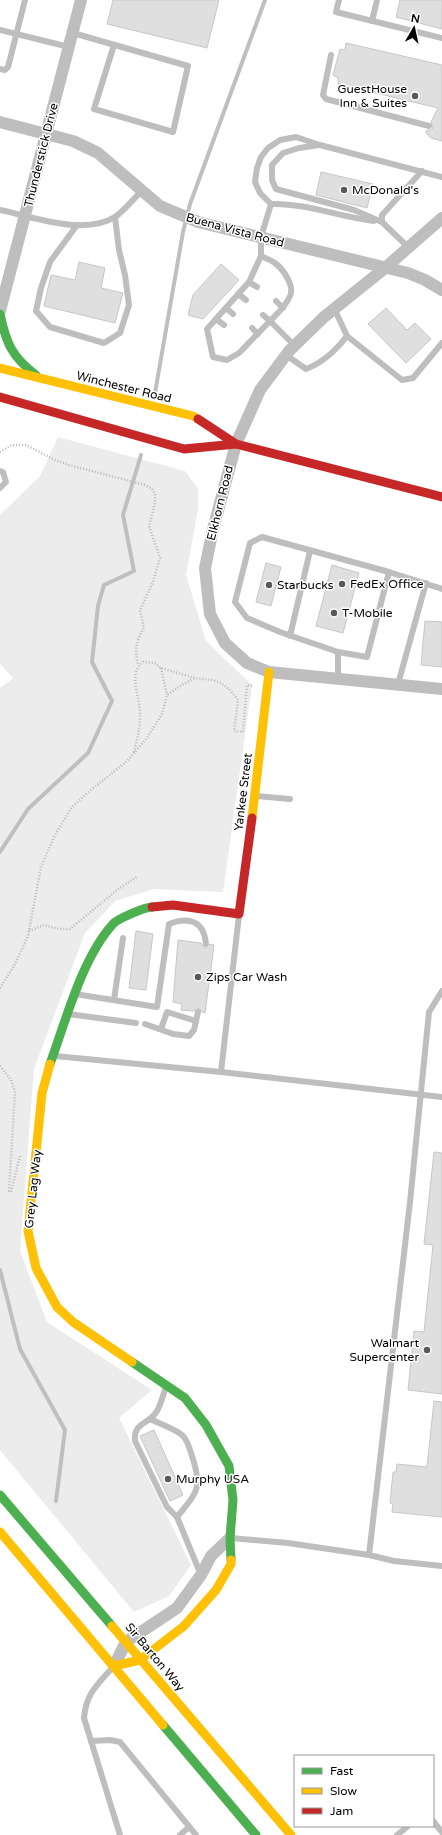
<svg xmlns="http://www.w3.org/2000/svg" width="442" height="1835" font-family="'Varela Round',sans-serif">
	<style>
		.green { fill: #ececec }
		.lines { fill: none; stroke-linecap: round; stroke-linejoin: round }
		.stream { stroke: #bfbfbf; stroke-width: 4 }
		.building { fill: #dfdfdf; stroke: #c7c7c7 }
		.path { stroke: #b9b9b9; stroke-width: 2.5; stroke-dasharray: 1 2; stroke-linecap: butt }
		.lane { stroke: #bebebe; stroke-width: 6 }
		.street { stroke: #bebebe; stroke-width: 12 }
		.fast { stroke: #4caf50; stroke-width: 9 }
		.slow { stroke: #ffc107; stroke-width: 9 }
		.jam { stroke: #c62828; stroke-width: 9 }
		.poi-dot { fill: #595959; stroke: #fff; stroke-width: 1.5 }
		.labels { text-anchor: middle; stroke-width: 3; stroke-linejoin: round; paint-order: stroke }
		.poi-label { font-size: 12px; fill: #000; stroke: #fff; text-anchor: start }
		.street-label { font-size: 12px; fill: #000; stroke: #fff }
	</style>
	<rect width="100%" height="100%" fill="#fff"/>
	<!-- green -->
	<path class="green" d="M58 437 185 471 198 489V509L186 575 206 641 252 685 223 892 154 889 115 901 85 933 34 1069 20 1251 47 1322 152 1390 119 1418 191 1565 169 1596 134 1612 0 1450V688L13 678 0 664V515L40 476Z"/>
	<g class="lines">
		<!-- stream -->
		<g class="stream">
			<path d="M155 393 183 232 190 204 265 0"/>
			<path d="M0 852 28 809 88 753 112 701 92 662 98 606 104 585 134 571 123 515 141 455"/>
			<path d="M0 1270 20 1349 65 1430 56 1501"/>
		</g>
	</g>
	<!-- building -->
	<g class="building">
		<path d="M113 0H219L207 48 107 24Z"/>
		<path d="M400 0H442V29L396 17Z"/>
		<path d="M346 43 442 65V141L431 138 426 133 427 130H431L433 128 431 122 438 108 338 84V78L333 75 340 49 345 50Z"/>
		<path d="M321 172 373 184 367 208 316 195Z"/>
		<path d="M79 262 105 268 101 288 123 293 115 323 44 306 51 275 75 280Z"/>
		<path d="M221 264 239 280 203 319 188 315 193 295Z"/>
		<path d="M386 308 407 330 415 323 431 339 406 363 368 324Z"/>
		<path d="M266 563 281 567 271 606 256 602Z"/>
		<path d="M332 565 359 573 343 633 316 626Z"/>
		<path d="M425 621 442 622V667L421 665Z"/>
		<path d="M136 931 153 934 146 990 129 988Z"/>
		<path d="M178 940 201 943 205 948H209L210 944 214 945 205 1013 202 1012 199 1008 194 1011 181 1010 182 1004 173 1002Z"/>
		<path d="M434 1152 442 1153V1394L408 1390 414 1331 424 1332 433 1245 424 1244Z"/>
		<path d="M434 1401 442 1402V1517L392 1512 393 1504 390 1503 393 1472H396L397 1464 427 1467Z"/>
		<path d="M154 1430 183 1495 170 1501 140 1436Z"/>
	</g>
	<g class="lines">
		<!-- path -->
		<g class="path">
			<path d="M0 452 12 445H26L55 460 69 465 145 485 152 489 155 495V503L149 526 160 558 153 582 140 610 144 628C135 643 135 649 138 665"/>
			<path d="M161 668 167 695"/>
			<path d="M134 752C137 740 140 728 140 715 141 699 127 674 143 662L155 663 161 668 195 678 212 680 221 683 230 690 238 700 234 731 243 732 247 685 253 686"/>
			<path d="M29 931 44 925 59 929H70L117 890 138 876"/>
			<path d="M0 988 14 966 28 936 41 867 55 835 72 807 86 794 127 761 147 738 162 714 167 695 180 686 195 678"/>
			<path d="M0 1066 11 1080 15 1092 9 1191 11 1192 20 1156"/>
		</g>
		<!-- lane -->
		<g class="lane">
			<path d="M339 0 336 12 442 38"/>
			<path d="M372 21 377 0"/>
			<path d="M0 30 69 47"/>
			<path d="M73 33 188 66 173 132 94 109 114 45"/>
			<path d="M331 55 323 95 326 99 429 126"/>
			<path d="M0 69 5 70 8 67 25 0"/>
			<path d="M319 145 299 148 283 153 272 165V180L276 189 354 210 382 222"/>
			<path d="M271 204C306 203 340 217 374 221"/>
			<path d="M0 210C33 217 84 236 115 217 124 211 133 199 142 191"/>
			<path d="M77 225 50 262 41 288 36 311 50 327 104 343 120 333 129 305 125 275 119 250 115 217"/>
			<path d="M408 247 382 222V215L422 171"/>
			<path d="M261 256 249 282 207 329 213 357 227 360 239 353 270 321 263 315"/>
			<path d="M249 282 257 287"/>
			<path d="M238 294 246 300"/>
			<path d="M276 301 283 308"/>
			<path d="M226 308 233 314"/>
			<path d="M216 319 224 325"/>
			<path d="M252 328 258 334"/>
			<path d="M347 336 402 380 413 378 442 343"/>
			<path d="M295 346 270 321C277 314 286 306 290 296 295 286 283 269 275 263 271 260 265 258 261 256V237L271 204 260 193 255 182 257 168 261 157 268 148 280 140 296 137 320 145 442 177"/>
			<path d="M286 355 306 369C322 363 337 349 347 336L334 308"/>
			<path d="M0 471 3 472 6 482 0 488"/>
			<path d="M389 572 442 589"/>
			<path d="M290 636 310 551"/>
			<path d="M338 652 367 657 389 572 262 537 250 543 235 602 247 618 280 632 338 652V678"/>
			<path d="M398 684 426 583"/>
			<path d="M256 796 290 799"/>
			<path d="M75 994 157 1007 169 924C189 916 204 921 206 944"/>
			<path d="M114 1000 123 938"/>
			<path d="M68 1014 136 1023"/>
			<path d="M145 1024 173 1034 189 1036 194 1030 198 1012"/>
			<path d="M161 1029 167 1012 196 1021"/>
			<path d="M55 1056 221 1072 239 915"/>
			<path d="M221 1072 442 1097"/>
			<path d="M166 1387C163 1395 161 1404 157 1411 149 1425 133 1422 135 1441L167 1507 177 1517 201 1575"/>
			<path d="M150 1419C158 1423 178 1430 183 1436 188 1441 190 1450 192 1456 203 1489 197 1492 177 1517"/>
			<path d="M231 1538 288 1543 369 1555 410 1202 429 1012 442 991"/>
			<path d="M369 1555 394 1561 442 1566"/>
			<path d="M114 1666C98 1684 86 1693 84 1718L120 1835"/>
			<path d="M91 1741 110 1740 120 1742 196 1835"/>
			<path d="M433 1821 442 1832"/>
			<path d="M180 1835 189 1827"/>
			<path d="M397 1835 408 1826"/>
		</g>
		<!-- street -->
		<g class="street">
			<path d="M0 122 73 141 98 153 160 206 198 222 408 273 425 280 442 290"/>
			<path d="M442 218 385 268 324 317 289 351 260 390 236 444 213 529 205 568 210 614 225 643 247 663 269 672 442 689"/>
			<path d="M0 311 81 0"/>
			<path d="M114 1666 126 1642 177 1608 201 1575 211 1556 230 1538"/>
		</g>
		<!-- fast -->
		<g class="fast">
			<path d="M0 314C6 343 12 357 36 375"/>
			<path d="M50 1064C66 1020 82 958 113 924 117 919 145 907 152 907"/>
			<path d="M132 1362 185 1398 206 1425 229 1466 233 1500 230 1538 231 1560"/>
			<path d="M0 1495 112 1626"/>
			<path d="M163 1725 256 1835"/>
		</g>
		<!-- slow -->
		<g class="slow">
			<path d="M0 368 193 416 198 419"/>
			<path d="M252 818 269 672"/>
			<path d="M50 1064 42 1093 28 1231 36 1268 57 1307 73 1322 132 1362"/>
			<path d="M0 1532 163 1725"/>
			<path d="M112 1626 291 1835"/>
			<path d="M114 1666 140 1660 184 1626 216 1590 231 1564V1560"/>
		</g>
		<!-- jam -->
		<g class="jam">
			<path d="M0 397 184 449 236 444"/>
			<path d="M198 419 236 444 442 497"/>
			<path d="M152 907 173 905 239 914 252 818"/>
		</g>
	</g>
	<!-- markers -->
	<g class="poi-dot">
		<circle cx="415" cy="96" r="4"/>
		<circle cx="344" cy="190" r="4"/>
		<circle cx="342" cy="584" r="4"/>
		<circle cx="269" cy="585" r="4"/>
		<circle cx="334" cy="613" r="4"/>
		<circle cx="198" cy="977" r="4"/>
		<circle cx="427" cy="1350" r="4"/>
		<circle cx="168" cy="1479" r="4"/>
	</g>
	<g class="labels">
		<!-- poi labels -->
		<g class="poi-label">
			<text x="407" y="93" text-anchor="end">GuestHouse<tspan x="407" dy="14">Inn &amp; Suites</tspan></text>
			<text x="352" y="194">McDonald's</text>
			<text x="350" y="588">FedEx Office</text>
			<text x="277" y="589">Starbucks</text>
			<text x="342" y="617">T-Mobile</text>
			<text x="206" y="981">Zips Car Wash</text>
			<text x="419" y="1347" text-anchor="end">Walmart<tspan x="419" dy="14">Supercenter</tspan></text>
			<text x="176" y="1483">Murphy USA</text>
		</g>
		<!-- street labels -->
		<g class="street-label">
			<text transform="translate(41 155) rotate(-76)" y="4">Thunderstick Drive</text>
			<text transform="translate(235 230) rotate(15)" y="4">Buena Vista Road</text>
			<text transform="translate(124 387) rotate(14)" y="4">Winchester Road</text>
			<text transform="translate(220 503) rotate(-76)" y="4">Elkhorn Road</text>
			<text transform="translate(243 792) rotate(-83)" y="4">Yankee Street</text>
			<text transform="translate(33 1189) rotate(-84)" y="4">Grey Lag Way</text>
			<text transform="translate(155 1657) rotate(50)" y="4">Sir Barton Way</text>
		</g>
	</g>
	<!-- legend -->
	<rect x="294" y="1755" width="140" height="72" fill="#ffffff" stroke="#999999"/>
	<rect x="302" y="1768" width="20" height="6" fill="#4caf50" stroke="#999999"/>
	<text x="330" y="1775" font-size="12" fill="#000000">Fast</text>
	<rect x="302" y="1788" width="20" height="6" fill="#ffc107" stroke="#999999"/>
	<text x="330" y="1795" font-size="12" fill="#000000">Slow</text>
	<rect x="302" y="1808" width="20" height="6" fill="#c62828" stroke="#999999"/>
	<text x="330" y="1815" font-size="12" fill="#000000">Jam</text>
	<!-- north arrow -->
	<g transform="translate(414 28) rotate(9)" stroke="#ffffff" stroke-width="3" paint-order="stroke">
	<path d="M0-3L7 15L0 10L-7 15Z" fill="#000000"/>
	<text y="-6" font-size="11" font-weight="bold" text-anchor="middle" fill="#000000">N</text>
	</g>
</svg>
